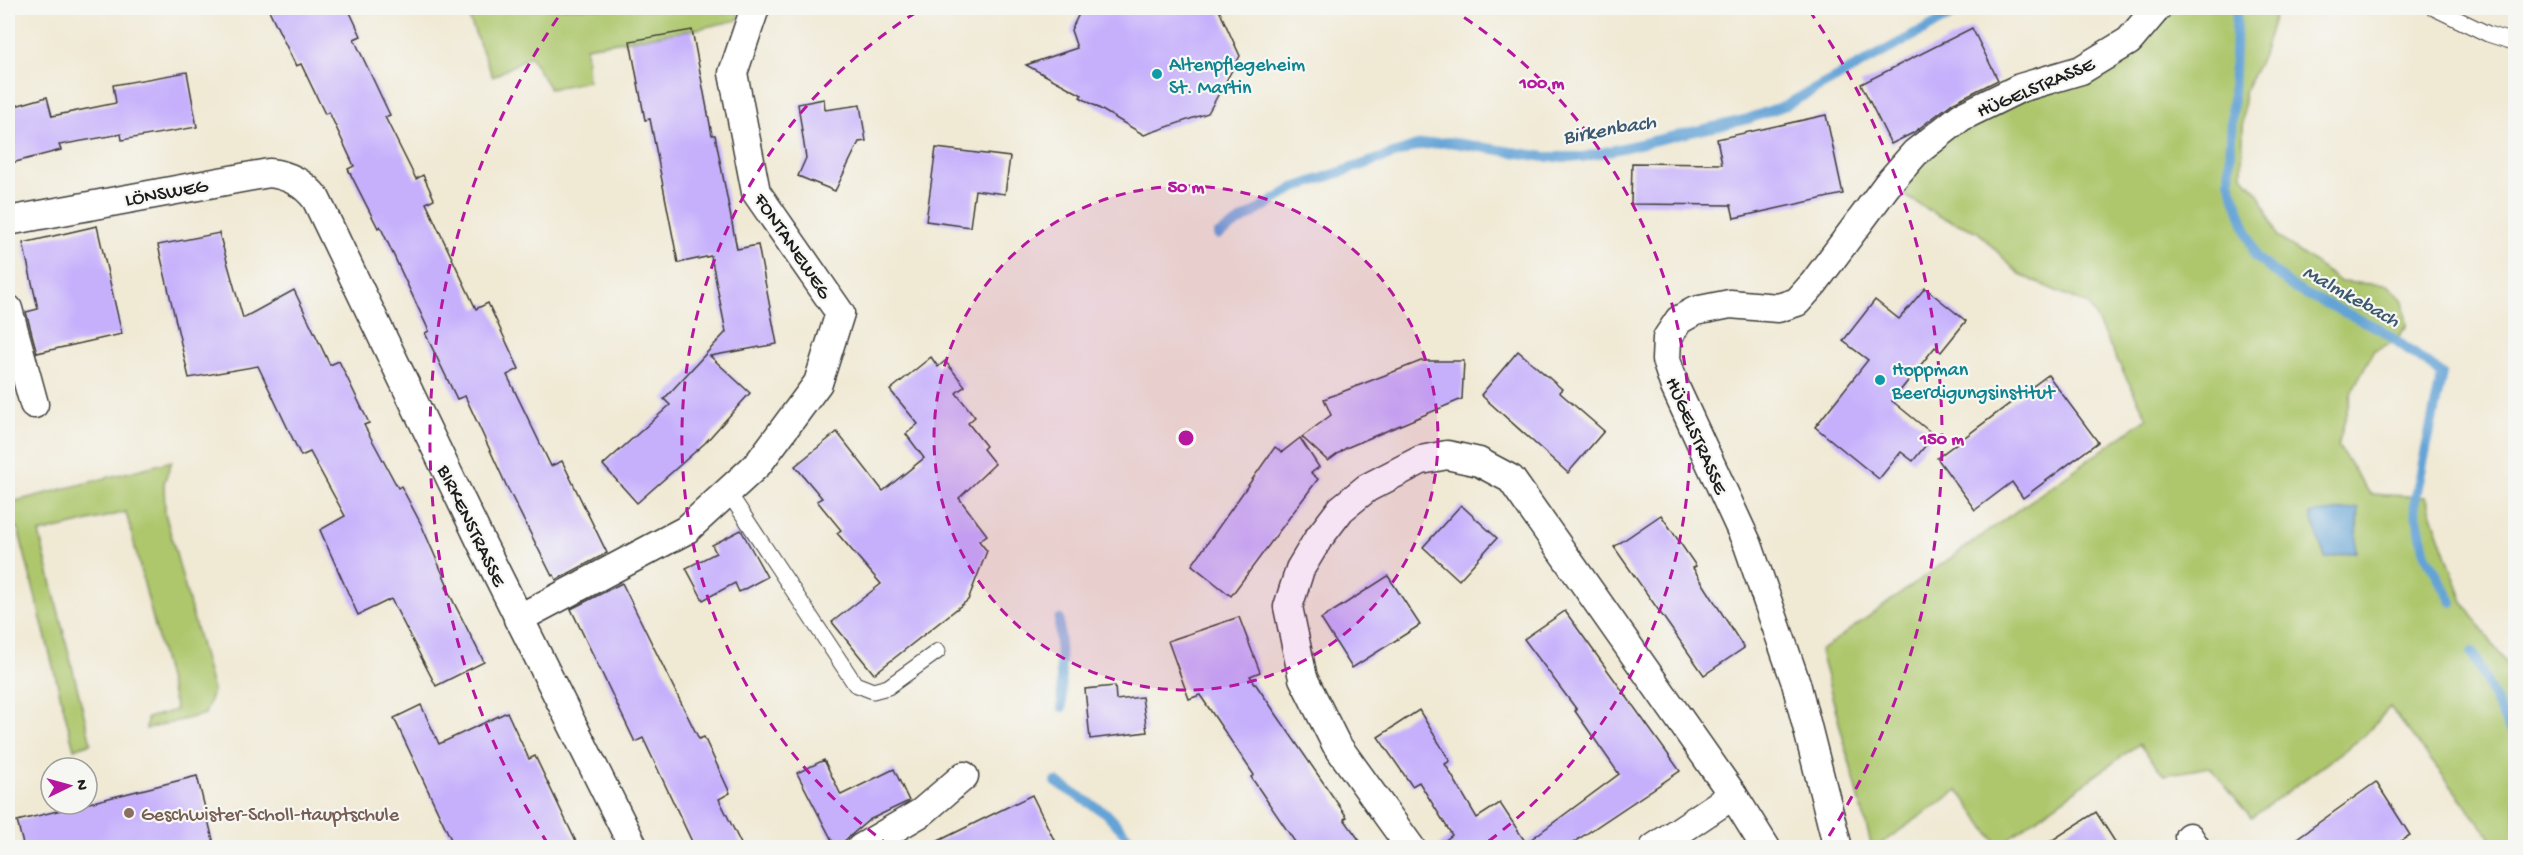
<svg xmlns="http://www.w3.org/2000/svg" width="2523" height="855" font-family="'Gochi Hand',sans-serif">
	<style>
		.green { fill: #aec76d; stroke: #657244; stroke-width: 1.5 }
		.water { fill: #63a3d6; stroke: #406079; stroke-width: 1.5 }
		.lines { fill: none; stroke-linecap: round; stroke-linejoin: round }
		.stream { stroke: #63a3d6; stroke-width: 10 }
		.building { fill: #c6b0fc }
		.lane-casing { stroke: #3c3b38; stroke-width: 17 }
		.street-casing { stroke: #3c3b38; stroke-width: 31 }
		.lane { stroke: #fff; stroke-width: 15 }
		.street { stroke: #fff; stroke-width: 28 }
		.ring { fill: none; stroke: #b5179e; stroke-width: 3; stroke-dasharray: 10 8 }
		.culture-dot { fill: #0f9aa8; stroke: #f6f6f2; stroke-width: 2 }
		.education-dot { fill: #8d6e63; stroke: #f6f6f2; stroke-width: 2 }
		.labels { text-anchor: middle; stroke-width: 4.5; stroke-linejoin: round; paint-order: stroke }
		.culture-label { font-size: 20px; fill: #0d838f; stroke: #f6f6f2; text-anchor: start }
		.street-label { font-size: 20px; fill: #1c1c1c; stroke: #f6f6f2 }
		.education-label { font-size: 20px; fill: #785e54; stroke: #f6f6f2; text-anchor: start }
		.water-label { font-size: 21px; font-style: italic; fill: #3c5970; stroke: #f6f6f2 }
		.centre { fill: #b5179e; stroke: #f6f6f2; stroke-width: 3 }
		.ring-label { font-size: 18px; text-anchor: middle; font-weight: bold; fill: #b5179e; stroke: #f6f6f2; stroke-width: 4.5; stroke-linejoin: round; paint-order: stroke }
	</style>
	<rect width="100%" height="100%" fill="#f6f6f2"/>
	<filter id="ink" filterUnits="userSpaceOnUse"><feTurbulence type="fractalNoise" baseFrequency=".0167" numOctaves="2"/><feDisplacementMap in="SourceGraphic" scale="12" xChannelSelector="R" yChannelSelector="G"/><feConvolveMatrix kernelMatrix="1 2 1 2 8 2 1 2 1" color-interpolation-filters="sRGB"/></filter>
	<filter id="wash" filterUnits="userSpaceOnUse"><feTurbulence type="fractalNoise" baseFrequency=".008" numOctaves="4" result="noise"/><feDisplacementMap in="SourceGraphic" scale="24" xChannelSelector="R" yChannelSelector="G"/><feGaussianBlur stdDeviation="1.35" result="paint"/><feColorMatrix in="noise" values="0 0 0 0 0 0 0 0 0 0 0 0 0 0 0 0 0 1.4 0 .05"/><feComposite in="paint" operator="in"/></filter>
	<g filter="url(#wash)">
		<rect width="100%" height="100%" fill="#f0e9d4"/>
		<!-- green -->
		<g class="green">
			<path d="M465 8H738V20L692 30 586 47 588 81 550 89 530 56 493 77Z"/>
			<path d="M2157 8H2277L2263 55 2244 93 2242 175 2260 195 2278 237 2341 282 2388 285 2403 300 2407 325 2395 342 2374 350 2352 391 2338 446 2370 494 2426 497 2463 602 2515 676V847H2498L2390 707 2363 737 2251 818 2210 767 2164 775 2139 744 1998 846 1958 790 1876 847H1872L1820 651 2147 418 2089 305 2020 275 1978 232 1939 216 1887 185 1915 153 2081 70Z"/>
			<path d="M172 461 164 483 165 513 213 691 205 714 146 729 147 718 176 710 126 512 39 533 91 743 74 749 18 528 8 530V503Z"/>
		</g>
		<!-- water -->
		<path class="water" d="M2359 508 2356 552 2325 558 2310 514Z"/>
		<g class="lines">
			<!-- stream -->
			<g class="stream">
				<path d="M2237 8 2229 181 2256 257 2295 289 2380 329 2442 374 2414 505 2425 554 2452 602"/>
				<path d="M1218 235 1294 188 1420 145 1448 142 1545 157H1583L1748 119 1786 105 1964 8"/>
				<path d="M1059 619 1062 707"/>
				<path d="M2472 652 2508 727 2516 735"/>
				<path d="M1056 782 1107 814 1138 848"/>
			</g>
		</g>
		<g id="blocks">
			<!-- building -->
			<g class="building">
				<path d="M268 8H348L361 36 354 39 390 115 385 117 416 179 423 175 434 199 426 203 476 309 488 303 519 369 507 375 551 466 562 461 607 553 556 580 554 575 552 576 507 487 465 396 457 399 425 333 429 331 380 226 378 228 348 169 354 166 329 112 325 114 301 64 296 66Z"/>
				<path d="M1082 8H1218L1240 56 1208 113 1144 135 1080 97 1082 95 1026 65 1077 48 1071 30Z"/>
				<path d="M1972 28 1998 80 1954 102 1913 133 1891 144 1861 84Z"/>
				<path d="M692 30 712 135H715L737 249 758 245 777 344 710 356 750 393 705 443 637 503 603 465 670 405 664 399 726 332 711 256 678 263 650 119 645 120 630 41Z"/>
				<path d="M187 72 197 127 122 140 121 134 59 145 61 150 8 164V108L47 97 52 116 116 103 113 85Z"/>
				<path d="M824 99 825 110 860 105 866 141 859 142 835 191 798 176 806 158 798 104Z"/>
				<path d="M1826 115 1843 194 1734 218 1731 205 1631 204 1632 163 1722 164 1717 139Z"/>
				<path d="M936 148 1010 157 1005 194 975 190 970 227 926 221Z"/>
				<path d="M97 226 122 334 37 353 26 312 38 309 23 243Z"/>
				<path d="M219 233 243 318 294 290 330 365 339 361 369 423 364 425 398 488 401 486 421 524 448 586 446 587 484 662 436 686 391 599 358 615 320 530 345 516 310 452 301 456 258 366 189 378 158 245Z"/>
				<path d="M1925 288 1966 321 1941 352 1935 347 1892 401 1934 435 1913 461 1901 452 1879 479 1815 427 1868 360 1843 341 1875 300 1899 319Z"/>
				<path d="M1518 351 1562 389 1559 392 1604 431 1568 473 1481 395Z"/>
				<path d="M931 357 938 367 945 361 965 386 956 393 975 417 968 423 986 446 983 449 995 464 959 498 987 535 979 541 987 551 968 600 874 674 832 622 881 584 837 533 841 530 817 501 822 498 795 466 837 432 883 491 924 458 906 434 918 424 890 390Z"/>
				<path d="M1421 361H1464L1462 399 1346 448 1328 461 1302 437 1331 415 1324 399Z"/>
				<path d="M2048 375 2098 442 2023 498 2012 482 1975 510 1937 458Z"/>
				<path d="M1300 438 1319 467 1311 473 1318 479 1231 596 1192 565 1275 447 1282 452Z"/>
				<path d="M1461 505 1497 538 1459 580 1423 547Z"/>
				<path d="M1661 515 1696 566 1693 568 1744 648 1704 675 1614 547Z"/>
				<path d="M741 530 767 577 739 592 735 583 703 600 686 568 716 553 712 545Z"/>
				<path d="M1388 576 1420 625 1352 668 1321 619Z"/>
				<path d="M622 583 699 739 704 737 730 793 719 799 743 848H695L643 738 635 742 571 609Z"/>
				<path d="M1565 611 1680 771 1565 848H1435L1452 835 1419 782 1412 786 1378 737 1419 710 1450 761 1445 764 1477 818 1500 803 1526 843 1619 774 1575 711 1577 710 1524 639Z"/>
				<path d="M1239 617 1260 672 1250 676 1347 817 1344 819 1365 848H1299L1251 777 1254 775 1200 695 1189 699 1168 641Z"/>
				<path d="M1115 686 1116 700 1142 697 1147 732 1090 739 1085 689Z"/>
				<path d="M421 705 439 744 507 712 529 759 535 756 579 848H455L394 718Z"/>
				<path d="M824 760 841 795 894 769 909 801 869 820 836 848 797 773Z"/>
				<path d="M197 776 215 848H24L17 821Z"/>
				<path d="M2376 782 2410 835 2390 848H2283Z"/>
				<path d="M1032 795 1058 848H924Z"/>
				<path d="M2096 812 2119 848H2040Z"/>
			</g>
		</g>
	</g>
	<g filter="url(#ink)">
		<use href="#blocks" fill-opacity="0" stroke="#3c3b38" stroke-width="1.5"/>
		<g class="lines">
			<defs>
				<g id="lane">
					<path d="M2434 8 2488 34 2516 43"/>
					<path d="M728 492 855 684 873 691 888 687 938 651"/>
				</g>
				<g id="street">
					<path d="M8 221 269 173C289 175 304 183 316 199L483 546 634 848"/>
					<path d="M8 309 34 404"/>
					<path d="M518 619 686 530 758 464 818 383 840 313 756 192 733 73 755 8"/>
					<path d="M2189 837 2196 848"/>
					<path d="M861 848 922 812 964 776"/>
					<path d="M1411 848 1336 744 1303 678 1288 607 1300 569 1318 539 1341 509 1367 488 1421 460 1447 455 1479 462 1511 479 1733 795 1766 848"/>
					<path d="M1654 848 1733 795"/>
					<path d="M1838 848 1796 683 1748 545 1675 387 1666 360 1667 338 1679 320 1695 311 1730 304 1778 308 1797 302 1814 283 1887 185 1915 153 1961 117 2020 88 2081 70 2129 41 2157 8"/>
				</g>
			</defs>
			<!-- lane casing -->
			<use href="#lane" class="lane-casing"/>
			<!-- street casing -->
			<use href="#street" class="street-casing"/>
			<!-- lane -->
			<use href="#lane" class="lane"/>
			<!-- street -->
			<use href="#street" class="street"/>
		</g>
	</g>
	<!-- distance rings -->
	<circle cx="1186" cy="438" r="252" fill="#b5179e" fill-opacity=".12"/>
	<g class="ring">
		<circle cx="1186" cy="438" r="252"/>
		<path d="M890 846A504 504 0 0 1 923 8M1449 8A504 504 0 0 1 1482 846"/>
		<path d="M548 844A756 756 0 0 1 563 10M1809 10A756 756 0 0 1 1824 844"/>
	</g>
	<!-- markers -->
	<g class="culture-dot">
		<circle cx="1157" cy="74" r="6"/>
		<circle cx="1880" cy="380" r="6"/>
	</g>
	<circle class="education-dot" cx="129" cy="813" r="6"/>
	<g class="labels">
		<!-- culture labels -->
		<g class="culture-label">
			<text x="1169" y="70">Altenpflegeheim<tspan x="1169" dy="23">St. Martin</tspan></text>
			<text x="1892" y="375">Hoppman<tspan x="1892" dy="23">Beerdigungsinstitut</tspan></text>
		</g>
		<!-- street labels -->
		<g class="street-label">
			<text transform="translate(2035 86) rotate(-23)" y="7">HÜGELSTRASSE</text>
			<text transform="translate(166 191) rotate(-10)" y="7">LÖNSWEG</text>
			<text transform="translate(794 245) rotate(56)" y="7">FONTANEWEG</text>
			<text transform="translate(1698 435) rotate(66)" y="7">HÜGELSTRASSE</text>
			<text transform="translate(473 525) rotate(64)" y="7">BIRKENSTRASSE</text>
		</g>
		<!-- education labels -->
		<g class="education-label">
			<text x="141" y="820">Geschwister-Scholl-Hauptschule</text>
		</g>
		<!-- water labels -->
		<g class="water-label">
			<text transform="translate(1609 128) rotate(-10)" y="7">Birkenbach</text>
			<text transform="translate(2352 295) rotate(29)" y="7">Malmkebach</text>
		</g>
	</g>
	<circle cx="1186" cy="438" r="9" class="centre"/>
	<g class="ring-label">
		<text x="1542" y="88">100 m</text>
		<text x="1186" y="192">50 m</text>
		<text x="1942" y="444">150 m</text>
	</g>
	<!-- margin -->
	<rect width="2523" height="855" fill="none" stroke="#f6f6f2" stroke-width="30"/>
	<!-- north arrow -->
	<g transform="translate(69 786) rotate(85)"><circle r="28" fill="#f6f6f2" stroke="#9f9f9c" stroke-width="1.5"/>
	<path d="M0-4.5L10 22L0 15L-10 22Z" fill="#b5179e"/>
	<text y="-9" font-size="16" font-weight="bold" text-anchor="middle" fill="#1c1c1c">N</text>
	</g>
</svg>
